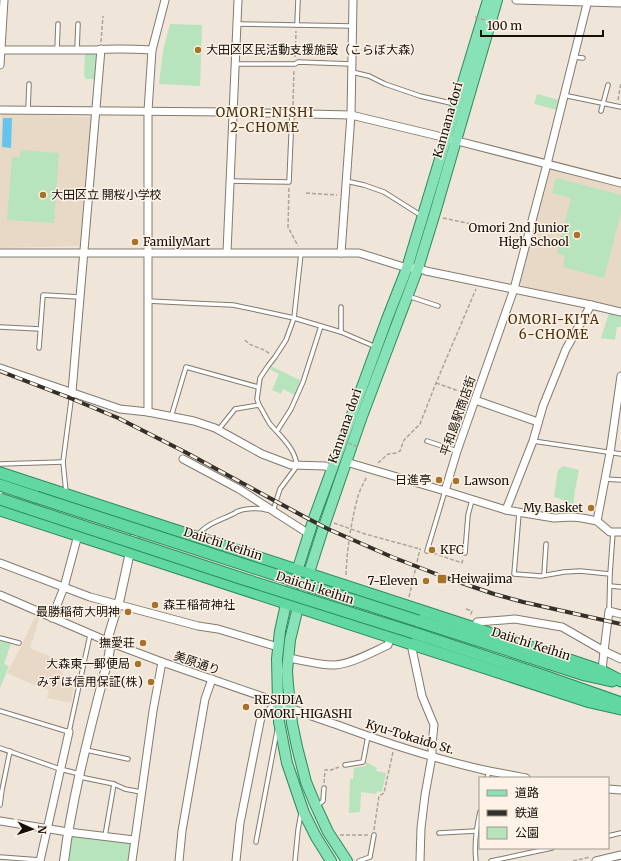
<svg xmlns="http://www.w3.org/2000/svg" width="621" height="861" font-family="Merriweather,'Noto Sans JP',serif">
	<style>
		.built { fill: #e8d8c6 }
		.green { fill: #b7e3bd }
		.water { fill: #64c4ee }
		.lines { fill: none; stroke-linecap: round; stroke-linejoin: round }
		.service-casing { stroke: #837a6f; stroke-width: 5.5 }
		.minor-casing { stroke: #837a6f; stroke-width: 9 }
		.tertiary-casing { stroke: #837a6f; stroke-width: 10 }
		.primary-casing { stroke: #2c8c5d; stroke-width: 12 }
		.trunk-casing { stroke: #2c8c5d; stroke-width: 13 }
		.path { stroke: #aca49a; stroke-width: 1.5; stroke-dasharray: 4 2; stroke-linecap: butt }
		.service { stroke: #fff; stroke-width: 3.5 }
		.minor { stroke: #fff; stroke-width: 7 }
		.tertiary { stroke: #fff; stroke-width: 8 }
		.primary { stroke: #88e2b8; stroke-width: 10 }
		.trunk { stroke: #60d8a0; stroke-width: 11 }
		.rail-casing { stroke: #342f29; stroke-width: 4 }
		.rail { stroke: #fdf2e5; stroke-width: 2.5; stroke-dasharray: 8; stroke-linecap: butt }
		.trunk-bridge-casing { stroke: #2c8c5d; stroke-width: 13; stroke-linecap: butt }
		.path-bridge { stroke: #aca49a; stroke-width: 1.5; stroke-dasharray: 4 2; stroke-linecap: butt }
		.trunk-bridge { stroke: #60d8a0; stroke-width: 11 }
		.poi-dot { fill: #a7722b; stroke: #fdf2e5; stroke-width: 1.5 }
		.labels { text-anchor: middle; stroke-width: 3; stroke-linejoin: round; paint-order: stroke }
		.poi-label { font-size: 12px; fill: #130f0b; stroke: #fdf2e5; text-anchor: start }
		.street-label { font-size: 12px; fill: #130f0b; stroke: #fdf2e5 }
		.neighbourhood-label { font-size: 13px; letter-spacing: 1px; fill: #482f0d; stroke: #fdf2e5 }
	</style>
	<rect width="100%" height="100%" fill="#efe5d8"/>
	<!-- built -->
	<g class="built">
		<path d="M1 114 93 117 80 246 0 248V143Z"/>
		<path d="M552 169 621 187V308L523 286 520 283 548 173Z"/>
		<path d="M35 616 40 617 30 648 59 660 58 663 64 665 62 674 75 679 71 703 47 698 49 690 34 685 7 673 22 645Z"/>
	</g>
	<!-- green -->
	<g class="green">
		<path d="M170 24 202 25 200 86 159 84 163 51Z"/>
		<path d="M85 53 97 54 95 79H86L84 75Z"/>
		<path d="M537 94 559 100 557 110 534 104Z"/>
		<path d="M21 150 59 153 54 223 7 220 12 157H20Z"/>
		<path d="M556 178 621 195V213L604 278 563 267 565 256 557 253 571 198 552 193Z"/>
		<path d="M609 313 621 316V327H617L615 340 601 338Z"/>
		<path d="M270 366 300 380 295 395 283 389 281 394 272 390 279 374 268 368Z"/>
		<path d="M563 466 579 470 575 490 572 517H561L564 500 554 497 558 470Z"/>
		<path d="M0 640 11 643 4 664 9 666 0 688Z"/>
		<path d="M366 762 377 768 376 771 386 773 382 791 381 792 377 791 376 794 361 792 360 812 349 813 350 779H353L354 768 366 766Z"/>
		<path d="M71 835 132 842 130 861H68Z"/>
	</g>
	<!-- water -->
	<path class="water" d="M3 118H12L11 148 2 147Z"/>
	<g class="lines">
		<defs>
			<g id="service">
				<path d="M238 24 352 26"/>
				<path d="M297 25 298 0"/>
				<path d="M57 50 58 24"/>
				<path d="M77 50 78 24"/>
				<path d="M573 57 583 58"/>
				<path d="M235 64H295L298 62 351 64"/>
				<path d="M352 72 369 76 385 84 420 96 455 104"/>
				<path d="M563 95 621 107"/>
				<path d="M28 110 29 84"/>
				<path d="M601 111 608 85"/>
				<path d="M230 181 289 182 292 113"/>
				<path d="M346 181 364 185 384 192 422 216"/>
				<path d="M408 296 438 306"/>
				<path d="M148 301 188 303 233 305 257 310 294 318 341 332 376 347"/>
				<path d="M0 327 40 329"/>
				<path d="M341 332V307"/>
				<path d="M39 348 43 295 80 297"/>
				<path d="M259 405 257 399 260 378 268 366 275 357 286 340 294 318 301 253"/>
				<path d="M171 417 186 367 258 387"/>
				<path d="M219 429 235 409 259 405C263 411 266 418 270 424 281 437 295 448 297 466L280 489 273 511"/>
				<path d="M277 431 291 409 303 382 321 326"/>
				<path d="M427 441 457 451"/>
				<path d="M533 441 621 454"/>
				<path d="M0 464 63 462"/>
				<path d="M605 479 621 480"/>
				<path d="M66 492 63 462 72 393"/>
				<path d="M519 513 514 574 541 576 564 572 580 571 610 574 613 532"/>
				<path d="M198 535C206 524 221 520 233 514 238 512 234 512 239 511 246 508 260 508 267 510"/>
				<path d="M427 551 445 491"/>
				<path d="M465 553 468 515 472 500"/>
				<path d="M544 575 546 544"/>
				<path d="M610 586 621 587"/>
				<path d="M609 611 610 574"/>
				<path d="M0 638 19 643"/>
				<path d="M0 711 69 732 90 635"/>
				<path d="M0 748 60 769 80 774"/>
				<path d="M86 750 128 759"/>
				<path d="M345 765 363 762 368 736"/>
				<path d="M80 777 114 784 125 789 141 792"/>
				<path d="M487 778 489 771"/>
				<path d="M0 805 2 790 10 751"/>
				<path d="M317 806 323 801 324 788"/>
				<path d="M439 833 476 831"/>
				<path d="M105 836 114 784"/>
				<path d="M608 836 621 833"/>
				<path d="M256 842 277 731"/>
				<path d="M0 857 40 860"/>
				<path d="M295 861 298 830 301 813"/>
				<path d="M359 861 370 857 374 835"/>
				<path d="M476 861C474 844 476 829 480 812"/>
				<path d="M491 861 552 848"/>
			</g>
			<g id="minor">
				<path d="M516 0 621 3"/>
				<path d="M1 50H96C115 48 133 49 152 50"/>
				<path d="M0 65 4 0"/>
				<path d="M0 110 228 112 351 115 434 135 621 183"/>
				<path d="M227 252 238 0"/>
				<path d="M0 253H359L407 268H418L426 271 591 305 621 312"/>
				<path d="M341 253 351 115 353 0"/>
				<path d="M0 368 120 409 148 412 194 421 215 428 262 454 291 465 325 466 332 469"/>
				<path d="M72 392 101 49"/>
				<path d="M475 400 538 422"/>
				<path d="M148 412V111L152 50 165 0"/>
				<path d="M183 459 239 489 309 534"/>
				<path d="M346 462 445 491 506 510 554 518 572 517 582 518 597 521 610 532H621"/>
				<path d="M445 491 457 451 514 289 547 164 588 0"/>
				<path d="M506 510 533 441 543 406 566 349 591 305"/>
				<path d="M597 521 610 453 621 376"/>
				<path d="M0 563 90 597 198 626 218 629 278 647"/>
				<path d="M0 595 109 642 162 662 278 702C299 713 321 719 343 727 389 744 436 759 484 770 498 773 512 775 526 778"/>
				<path d="M52 618 64 587 78 535"/>
				<path d="M474 628 477 622 515 619 562 627 604 651 609 611 621 614"/>
				<path d="M411 644 422 696 434 725 432 745V756L425 795 421 828 420 861"/>
				<path d="M288 658C302 660 321 666 335 665 351 664 373 652 388 645L390 638"/>
				<path d="M602 671 604 651 621 659"/>
				<path d="M608 789 621 790"/>
				<path d="M0 821 68 832 134 840"/>
				<path d="M40 861 69 732"/>
				<path d="M132 861 153 711 162 662"/>
				<path d="M179 861 182 831 205 699 212 679"/>
				<path d="M236 861 240 823 261 717 268 712 278 702"/>
				<path d="M596 861 621 855"/>
			</g>
			<path id="tertiary" d="M64 861C73 791 92 723 109 655L110 648 109 634 120 598 130 552 138 526"/>
			<g id="primary">
				<path d="M331 861 316 837 304 813 287 763 279 722 278 702 277 659 280 631 286 604 291 590 313 521 387 319 407 268 488 0"/>
				<path d="M347 861 328 832 316 806 306 782 297 747 292 723 288 685 287 671 290 640 298 607 322 532 361 419 418 268 434 216 497 0"/>
			</g>
			<g id="trunk">
				<path d="M0 473 474 628 602 671 621 681"/>
				<path d="M0 485 36 497"/>
				<path d="M0 510 590 702 621 709"/>
				<path d="M315 596 334 602 348 610"/>
				<path d="M418 621 585 675 612 681"/>
				<path d="M414 633 544 676 621 703"/>
			</g>
		</defs>
		<!-- service casing -->
		<use href="#service" class="service-casing"/>
		<!-- minor casing -->
		<use href="#minor" class="minor-casing"/>
		<!-- tertiary casing -->
		<use href="#tertiary" class="tertiary-casing"/>
		<!-- primary casing -->
		<use href="#primary" class="primary-casing"/>
		<!-- trunk casing -->
		<use href="#trunk" class="trunk-casing"/>
		<!-- path -->
		<g class="path">
			<path d="M101 42 103 16"/>
			<path d="M295 57 296 31"/>
			<path d="M618 100 621 83"/>
			<path d="M293 105 294 69"/>
			<path d="M289 188 288 227 298 246"/>
			<path d="M306 193 337 195"/>
			<path d="M443 218 520 234"/>
			<path d="M245 340 249 344 264 350 270 354"/>
			<path d="M436 383 470 395"/>
			<path d="M378 463 388 454 396 453 400 451 404 440 420 424 436 383 476 289"/>
			<path d="M334 523 365 534 420 549"/>
			<path d="M433 553 462 563 463 558"/>
			<path d="M346 575C347 549 351 522 358 496 360 489 364 483 367 476"/>
			<path d="M409 597 420 549H421"/>
			<path d="M466 609 472 611 470 616"/>
			<path d="M324 783 325 770H331L339 767"/>
			<path d="M374 830 379 796 384 793 393 752"/>
			<path d="M340 835H368"/>
			<path d="M573 861 590 857"/>
		</g>
		<!-- service -->
		<use href="#service" class="service"/>
		<!-- minor -->
		<use href="#minor" class="minor"/>
		<!-- tertiary -->
		<use href="#tertiary" class="tertiary"/>
		<!-- primary -->
		<use href="#primary" class="primary"/>
		<!-- trunk -->
		<use href="#trunk" class="trunk"/>
		<defs>
			<path id="rail" d="M0 371 70 398 118 418 185 452 303 516 328 529 392 557 444 577 494 594 523 602 621 624"/>
		</defs>
		<!-- rail casing -->
		<use href="#rail" class="rail-casing"/>
		<!-- rail -->
		<use href="#rail" class="rail"/>
		<defs>
			<g id="trunk-bridge">
				<path d="M36 497 418 621"/>
				<path d="M0 499 243 579 414 633"/>
			</g>
		</defs>
		<!-- trunk-bridge casing -->
		<use href="#trunk-bridge" class="trunk-bridge-casing"/>
		<!-- path-bridge -->
		<g class="path-bridge">
			<path d="M475 17 497 24"/>
			<path d="M337 439 359 447"/>
		</g>
		<!-- trunk-bridge -->
		<use href="#trunk-bridge" class="trunk-bridge"/>
	</g>
	<!-- markers -->
	<g class="poi-dot">
		<circle cx="198" cy="50" r="4"/>
		<circle cx="43" cy="195" r="4"/>
		<circle cx="577" cy="235" r="4"/>
		<circle cx="135" cy="242" r="4"/>
		<circle cx="439" cy="480" r="4"/>
		<circle cx="456" cy="481" r="4"/>
		<circle cx="591" cy="508" r="4"/>
		<circle cx="432" cy="550" r="4"/>
		<rect x="437" y="574" width="10" height="10" rx="2"/>
		<circle cx="426" cy="581" r="4"/>
		<circle cx="155" cy="605" r="4"/>
		<circle cx="128" cy="612" r="4"/>
		<circle cx="143" cy="643" r="4"/>
		<circle cx="138" cy="664" r="4"/>
		<circle cx="151" cy="682" r="4"/>
		<circle cx="246" cy="707" r="4"/>
	</g>
	<g class="labels">
		<!-- poi labels -->
		<g class="poi-label">
			<text x="206" y="54">大田区区民活動支援施設（こらぼ大森）</text>
			<text x="51" y="199">大田区立 開桜小学校</text>
			<text x="569" y="232" text-anchor="end">Omori 2nd Junior<tspan x="569" dy="14">High School</tspan></text>
			<text x="143" y="246">FamilyMart</text>
			<text x="431" y="484" text-anchor="end">日進亭</text>
			<text x="464" y="485">Lawson</text>
			<text x="583" y="512" text-anchor="end">My Basket</text>
			<text x="440" y="554">KFC</text>
			<text x="451" y="583">Heiwajima</text>
			<text x="418" y="585" text-anchor="end">7-Eleven</text>
			<text x="163" y="609">森王稲荷神社</text>
			<text x="120" y="616" text-anchor="end">最勝稲荷大明神</text>
			<text x="135" y="647" text-anchor="end">撫愛荘</text>
			<text x="130" y="668" text-anchor="end">大森東一郵便局</text>
			<text x="143" y="686" text-anchor="end">みずほ信用保証(株)</text>
			<text x="254" y="704">RESIDIA<tspan x="254" dy="14">OMORI-HIGASHI</tspan></text>
		</g>
		<!-- street labels -->
		<g class="street-label">
			<text transform="translate(448 120) rotate(-74)" y="4">Kannana dori</text>
			<text transform="translate(458 416) rotate(-71)" y="4">平和島駅商店街</text>
			<text transform="translate(345 426) rotate(-71)" y="4">Kannana dori</text>
			<text transform="translate(223 544) rotate(18)" y="4">Daiichi Keihin</text>
			<text transform="translate(315 588) rotate(18)" y="4">Daiichi keihin</text>
			<text transform="translate(531 644) rotate(18)" y="4">Daiichi Keihin</text>
			<text transform="translate(197 663) rotate(19)" y="4">美原通り</text>
			<text transform="translate(410 737) rotate(17)" y="4">Kyu-Tokaido St.</text>
		</g>
		<!-- neighbourhood labels -->
		<g class="neighbourhood-label">
			<text x="265" y="117">OMORI-NISHI<tspan x="265" dy="15">2-CHOME</tspan></text>
			<text x="554" y="324">OMORI-KITA<tspan x="554" dy="15">6-CHOME</tspan></text>
		</g>
	</g>
	<!-- legend -->
	<rect x="479" y="777" width="130" height="72" fill="#fdf2e5" stroke="#9f978e"/>
	<rect x="487" y="790" width="20" height="6" fill="#88e2b8" stroke="#9f978e"/>
	<text x="515" y="797" font-size="12" fill="#130f0b">道路</text>
	<rect x="487" y="810" width="20" height="6" fill="#342f29" stroke="#9f978e"/>
	<text x="515" y="817" font-size="12" fill="#130f0b">鉄道</text>
	<rect x="487" y="827" width="20" height="12" fill="#b7e3bd" stroke="#9f978e"/>
	<text x="515" y="837" font-size="12" fill="#130f0b">公園</text>
	<!-- north arrow -->
	<g transform="translate(32 829) rotate(93)" stroke="#fdf2e5" stroke-width="3" paint-order="stroke">
	<path d="M0-3L7 15L0 10L-7 15Z" fill="#130f0b"/>
	<text y="-6" font-size="11" font-weight="bold" text-anchor="middle" fill="#130f0b">N</text>
	</g>
	<!-- scale -->
	<path d="M481 30v6h122v-6" fill="none" stroke="#130f0b" stroke-width="2"/>
	<text x="487" y="30" font-size="12" fill="#130f0b" stroke="#fdf2e5" stroke-width="3" paint-order="stroke">100 m</text>
</svg>
